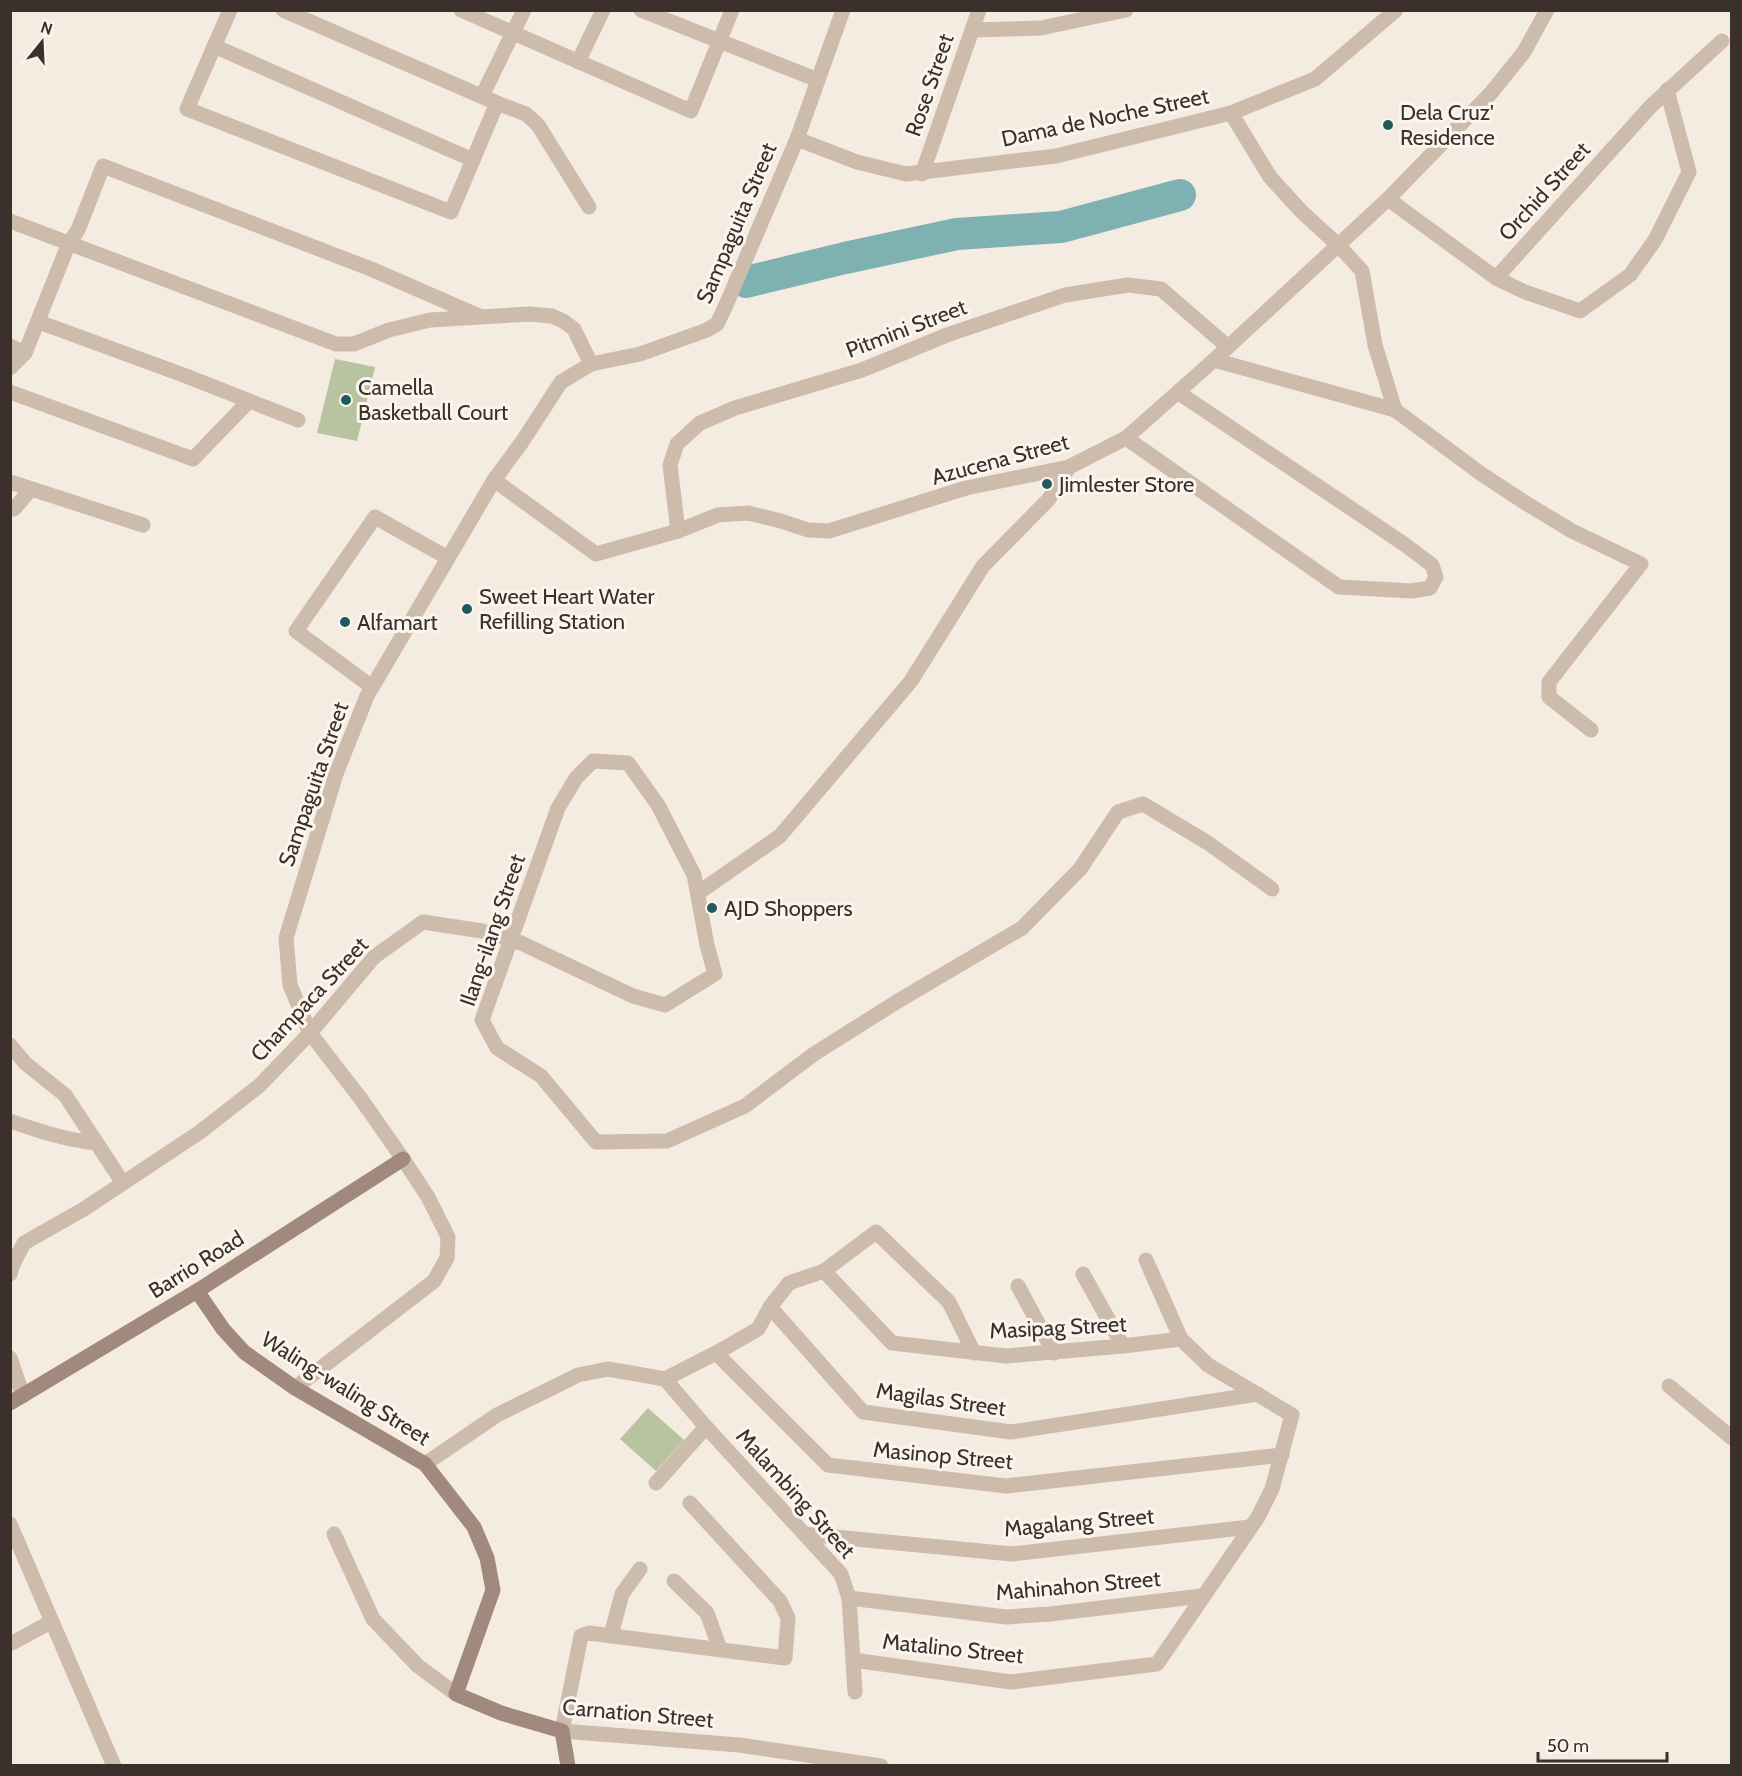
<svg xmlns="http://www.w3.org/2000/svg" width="1742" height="1776" font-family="Cabin,sans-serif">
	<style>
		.green { fill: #b8c4a0 }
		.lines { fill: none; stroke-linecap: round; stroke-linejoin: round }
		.river { stroke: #7fb0b2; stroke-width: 32 }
		.street { stroke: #cdbbac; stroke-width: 15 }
		.secondary { stroke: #a18a7d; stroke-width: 15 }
		.poi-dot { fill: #1f5a5e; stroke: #fbf5ee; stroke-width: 2 }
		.labels { text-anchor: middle; stroke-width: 6; stroke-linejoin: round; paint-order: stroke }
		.street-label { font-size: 22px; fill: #3b302b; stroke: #fbf5ee }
		.poi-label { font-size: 22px; fill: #3b302b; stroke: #fbf5ee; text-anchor: start }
	</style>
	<rect width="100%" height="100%" fill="#f4ebe1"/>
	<!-- green -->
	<g class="green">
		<path d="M335 359 375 367 357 441 317 433Z"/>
		<path d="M648 1408 684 1440 656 1471 620 1439Z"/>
	</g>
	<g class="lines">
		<!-- river -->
		<path class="river" d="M746 282 845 258 957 234 1061 227 1180 195"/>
		<!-- street -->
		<g class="street">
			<path d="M230 10 187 109 451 212 497 103 283 10"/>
			<path d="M461 10 691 111 732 10"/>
			<path d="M641 10 818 80"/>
			<path d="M972 30 1041 28 1126 10"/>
			<path d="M214 46 473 160"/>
			<path d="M578 62 603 10"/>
			<path d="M482 96 524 10"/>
			<path d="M497 103 526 114 538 125 589 207"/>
			<path d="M1231 113 1270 177 1301 211 1339 246 1362 271 1375 345 1395 410"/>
			<path d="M797 139 857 162 906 174 1056 156 1231 113 1315 79 1396 10"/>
			<path d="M922 174 979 10"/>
			<path d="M1388 199 1496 278 1651 106 1722 41"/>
			<path d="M10 221 336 344H354L389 330 430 320 529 314 552 316 563 321 574 329 591 364"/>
			<path d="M1496 278 1525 292 1580 311 1630 275 1655 240 1689 172 1667 90"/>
			<path d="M39 322 186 376 298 420"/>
			<path d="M10 346 25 353"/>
			<path d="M1214 360 1395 410 1480 473 1524 502 1572 531 1641 564 1549 682V697L1591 730"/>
			<path d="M10 368 25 353 69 243 78 230 103 166 371 269 479 316"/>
			<path d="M10 392 193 459 249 401"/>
			<path d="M1126 438 1339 587 1411 591 1430 588 1436 577 1432 565 1404 544 1179 393"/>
			<path d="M494 480 596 554 678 531 718 515 748 513 781 521 808 530 829 531 966 488 1069 467 1126 438 1214 360 1388 199 1491 93 1524 52 1547 10"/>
			<path d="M10 482 143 525"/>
			<path d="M10 506 14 509 31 489"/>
			<path d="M678 531 670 465 677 444 700 423 735 408 862 370 947 335 1065 295 1128 285 1161 289 1228 347"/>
			<path d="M372 687 296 631 375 517 448 558"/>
			<path d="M698 893 780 836 911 681 983 566 1049 499 1069 467"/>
			<path d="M10 1045 25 1063 65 1095 123 1183"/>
			<path d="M10 1121C39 1131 66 1140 96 1143"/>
			<path d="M824 1271 892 1343 1006 1356 1123 1346 1181 1339"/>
			<path d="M10 1274 13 1264 24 1243 84 1209 200 1132 259 1086 310 1033 374 957 423 922 482 931 521 943 633 996 665 1005 715 974 707 945 694 875 658 805 628 763 593 761 576 778 558 808 482 1020 497 1048 541 1076 596 1142 667 1141 745 1106 814 1054 898 1001 1022 928 1080 869 1118 812 1143 804 1208 843 1272 889"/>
			<path d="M1083 1274 1123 1346"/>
			<path d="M1018 1286 1054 1353"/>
			<path d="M770 1307 863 1412 1011 1432 1258 1394"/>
			<path d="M716 1353 828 1465 1006 1486 1282 1455"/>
			<path d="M10 1358 23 1396"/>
			<path d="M665 1379 706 1427 841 1574 849 1598 855 1692"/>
			<path d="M1669 1386 1732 1438"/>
			<path d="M295 1388 434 1281 447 1258 448 1237 428 1197 403 1159 361 1099 310 1033 290 985 286 938 336 774 367 696 494 480 522 442 561 382 591 364 640 354 707 330 717 324 726 305 797 139 843 10"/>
			<path d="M425 1464 497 1415 578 1375 608 1369 665 1379 716 1353 758 1329 770 1307 789 1283 824 1271 876 1232 949 1302 974 1353"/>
			<path d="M656 1483 706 1427"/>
			<path d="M690 1503 780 1601 788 1618 785 1658 589 1633 581 1636 562 1731 739 1745 881 1766"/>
			<path d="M10 1524 114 1766"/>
			<path d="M334 1534 373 1619 418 1666 456 1694"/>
			<path d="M804 1534 1012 1554 1250 1527"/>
			<path d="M674 1581 707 1613 720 1649"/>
			<path d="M849 1598 1006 1617 1050 1614 1202 1596"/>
			<path d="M611 1635 622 1594 640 1569"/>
			<path d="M10 1644 51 1622"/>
			<path d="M853 1660 1011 1682 1157 1664 1258 1517 1272 1489 1292 1415 1208 1365 1181 1339 1146 1260"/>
		</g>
		<!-- secondary -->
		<g class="secondary">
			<path d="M197 1291 223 1329 244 1352 295 1388 425 1464 474 1527 487 1558 493 1590 456 1694 501 1713 562 1731 568 1766"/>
			<path d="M10 1403 197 1291 403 1159"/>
		</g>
	</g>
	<!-- markers -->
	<g class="poi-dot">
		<circle cx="1388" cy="125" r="6"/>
		<circle cx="346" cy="400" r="6"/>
		<circle cx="1047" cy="484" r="6"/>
		<circle cx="467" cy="609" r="6"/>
		<circle cx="345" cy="622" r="6"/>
		<circle cx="712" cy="908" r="6"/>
	</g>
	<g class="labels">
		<!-- street labels -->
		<g class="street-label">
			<text transform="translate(929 85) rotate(-71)" y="8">Rose Street</text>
			<text transform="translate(1105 117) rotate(-12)" y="8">Dama de Noche Street</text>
			<text transform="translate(1544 191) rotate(-48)" y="8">Orchid Street</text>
			<text transform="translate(736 223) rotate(-67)" y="8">Sampaguita Street</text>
			<text transform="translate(906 328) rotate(-21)" y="8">Pitmini Street</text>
			<text transform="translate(1000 459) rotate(-15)" y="8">Azucena Street</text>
			<text transform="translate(313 784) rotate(-71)" y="8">Sampaguita Street</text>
			<text transform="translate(492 930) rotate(-71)" y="8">Ilang-ilang Street</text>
			<text transform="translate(309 999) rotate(-47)" y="8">Champaca Street</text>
			<text transform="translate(196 1264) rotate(-32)" y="8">Barrio Road</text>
			<text transform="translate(1058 1327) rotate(-3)" y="8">Masipag Street</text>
			<text transform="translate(346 1388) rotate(32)" y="8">Waling-waling Street</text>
			<text transform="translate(941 1399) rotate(8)" y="8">Magilas Street</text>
			<text transform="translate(943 1455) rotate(5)" y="8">Masinop Street</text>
			<text transform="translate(796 1493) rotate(48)" y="8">Malambing Street</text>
			<text transform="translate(1079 1522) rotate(-5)" y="8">Magalang Street</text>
			<text transform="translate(1078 1585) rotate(-5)" y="8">Mahinahon Street</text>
			<text transform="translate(953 1648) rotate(6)" y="8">Matalino Street</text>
			<text transform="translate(638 1713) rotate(5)" y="8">Carnation Street</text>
		</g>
		<!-- poi labels -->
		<g class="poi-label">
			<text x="1400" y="120">Dela Cruz'<tspan x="1400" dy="25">Residence</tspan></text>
			<text x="358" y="395">Camella<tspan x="358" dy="25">Basketball Court</tspan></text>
			<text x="1059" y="492">Jimlester Store</text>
			<text x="479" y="604">Sweet Heart Water<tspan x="479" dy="25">Refilling Station</tspan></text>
			<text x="357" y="630">Alfamart</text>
			<text x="724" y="916">AJD Shoppers</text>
		</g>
	</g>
	<!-- border -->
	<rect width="1742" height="1776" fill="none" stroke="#3b302b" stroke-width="24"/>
	<!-- north arrow -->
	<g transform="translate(42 42) rotate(18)" stroke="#fbf5ee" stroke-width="4.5" paint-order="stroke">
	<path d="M0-4.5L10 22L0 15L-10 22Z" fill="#3b302b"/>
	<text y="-9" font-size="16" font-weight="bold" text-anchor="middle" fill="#3b302b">N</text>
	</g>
	<!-- scale -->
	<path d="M1538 1752v9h129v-9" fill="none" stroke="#3b302b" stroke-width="3"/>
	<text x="1547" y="1752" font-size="18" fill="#3b302b" stroke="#fbf5ee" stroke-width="4.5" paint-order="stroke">50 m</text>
</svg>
